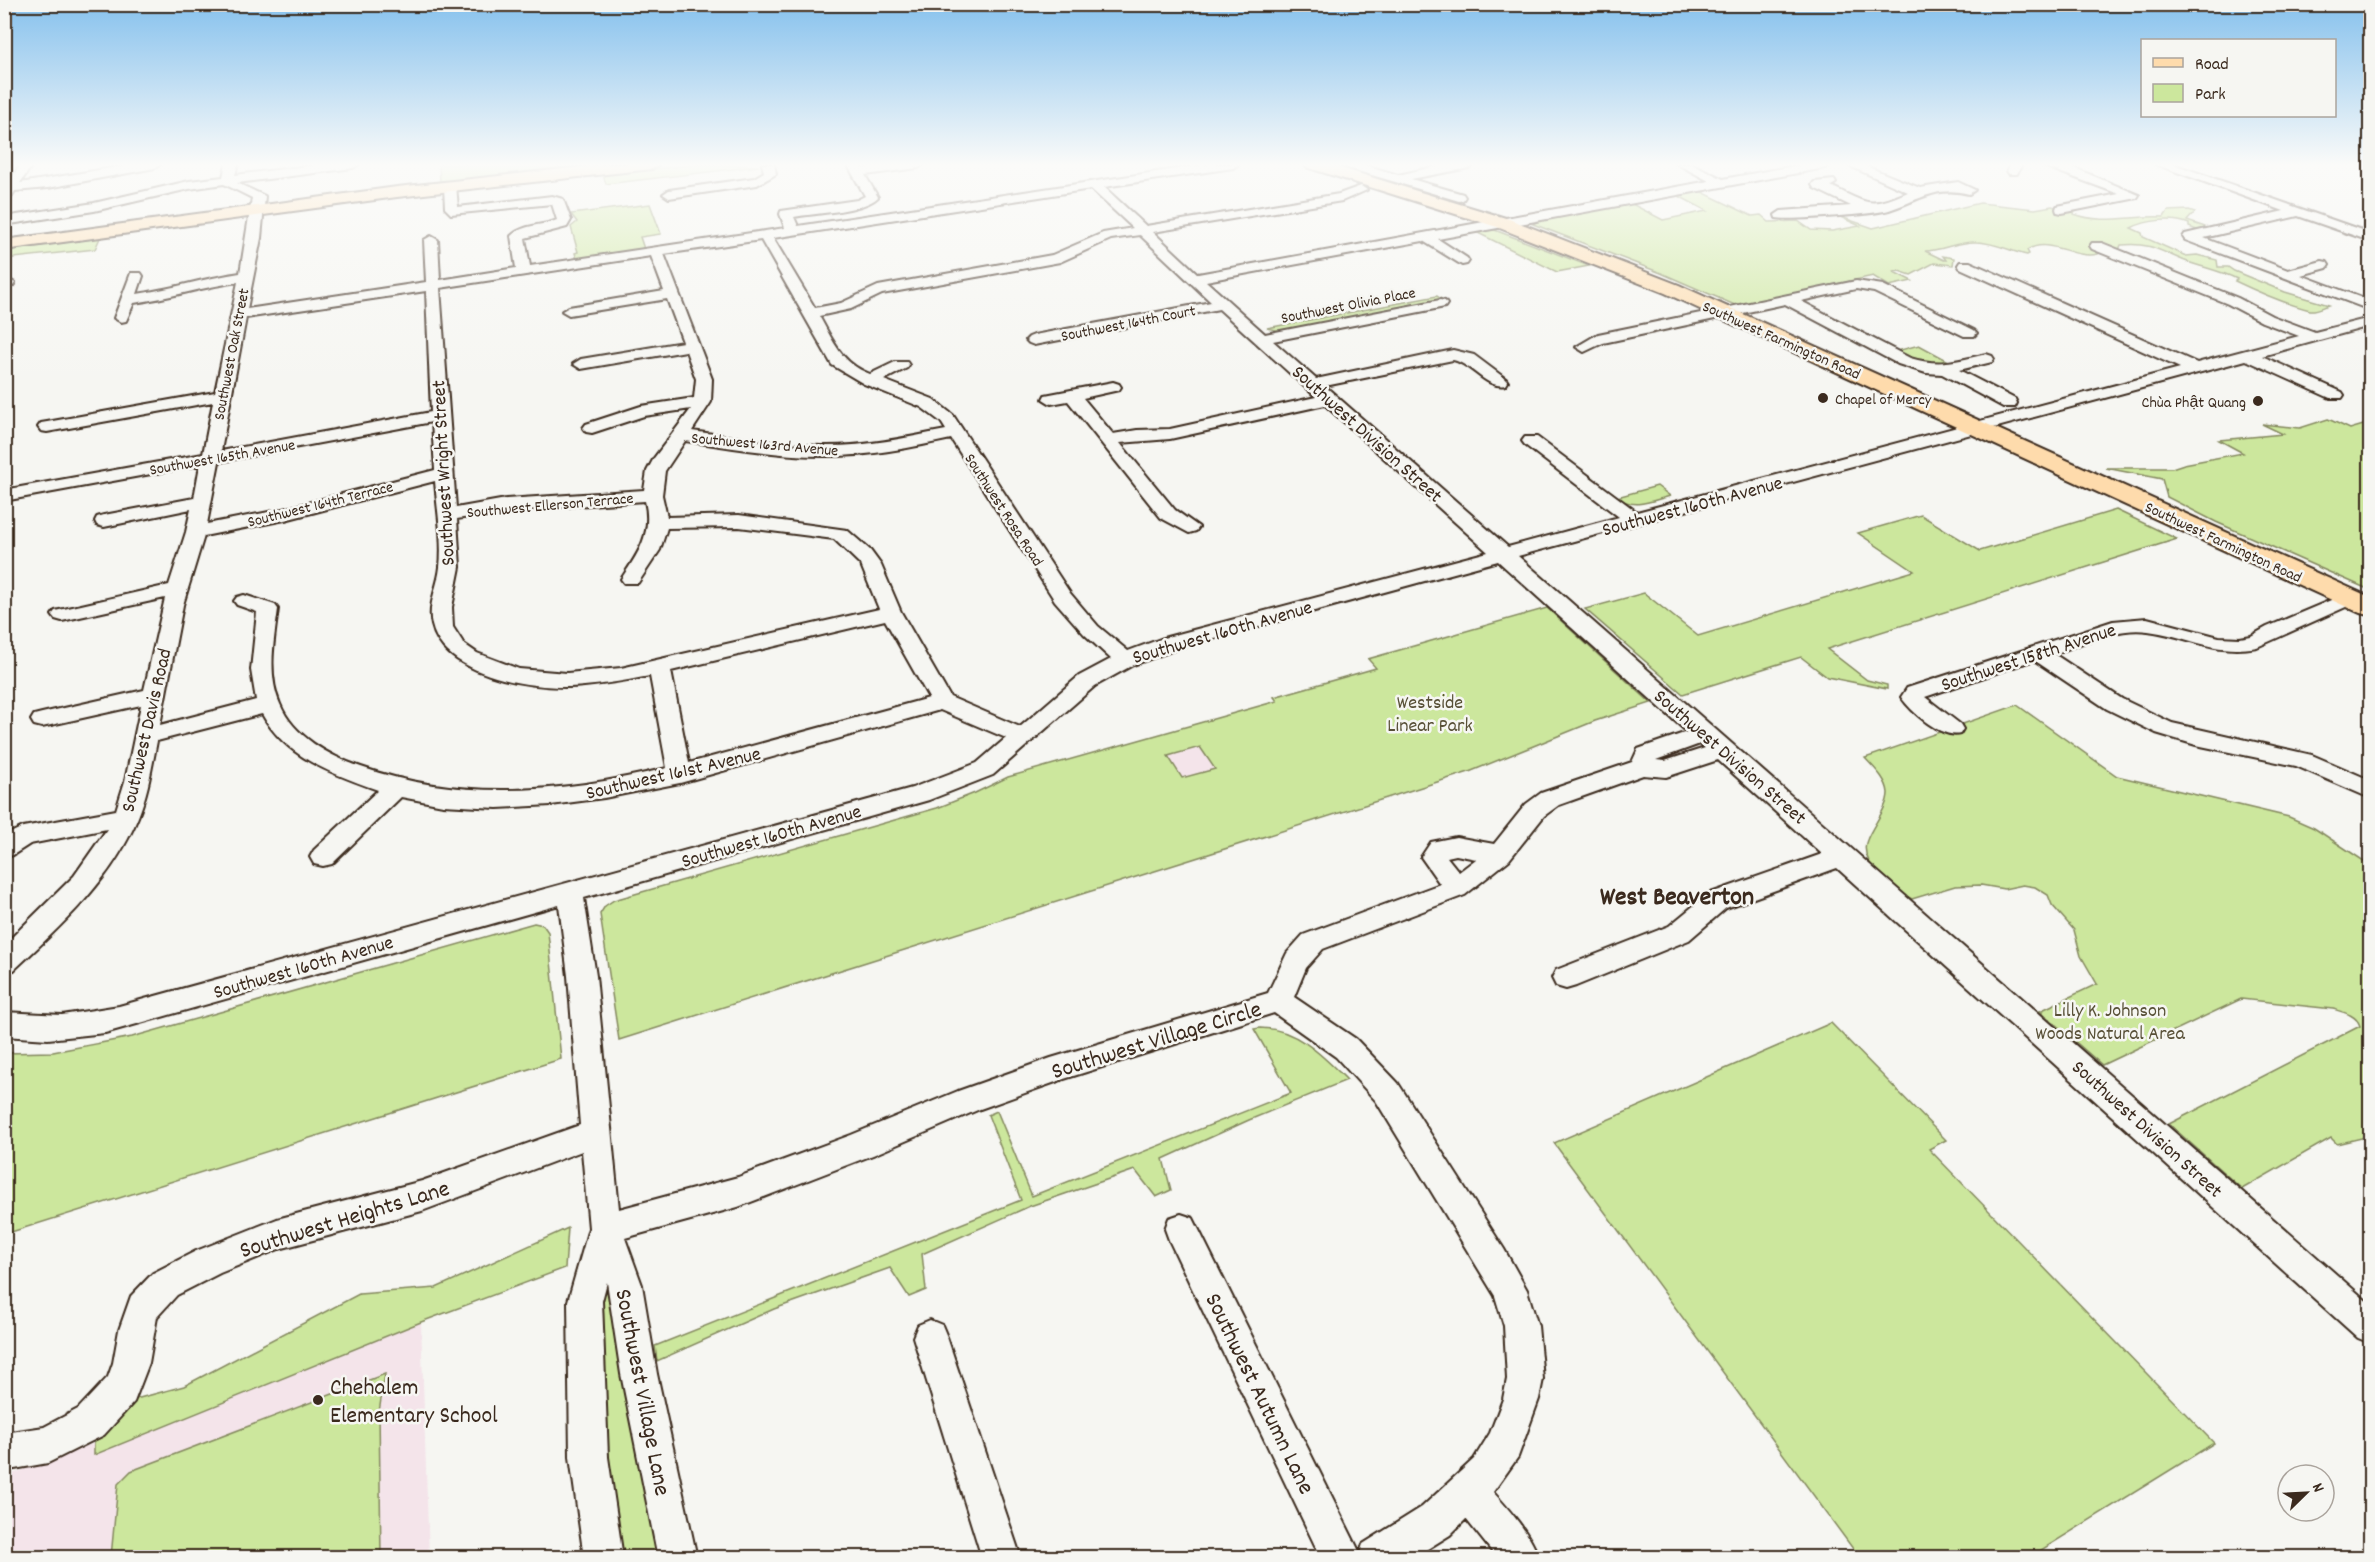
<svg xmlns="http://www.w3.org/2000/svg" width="2375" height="1562" font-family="Dekko,sans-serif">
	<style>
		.built { fill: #f4e4ea }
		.green { fill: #cce79d; stroke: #84885e; stroke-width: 1.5; fill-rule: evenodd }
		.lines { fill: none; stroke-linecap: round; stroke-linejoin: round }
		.minor-casing { stroke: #3b2a1e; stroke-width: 4 }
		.major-casing { stroke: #3b2a1e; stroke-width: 4 }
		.minor { fill: #f6f6f2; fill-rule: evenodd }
		.major { fill: #fedbac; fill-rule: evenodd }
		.poi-dot { fill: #3b2a1e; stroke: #f6f6f2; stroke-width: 2 }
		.labels { text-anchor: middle; stroke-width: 5; stroke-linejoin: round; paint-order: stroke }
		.far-street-label { font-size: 16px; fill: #3b2a1e; stroke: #f6f6f2 }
		.far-poi-label { font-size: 16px; fill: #3b2a1e; stroke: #f6f6f2; text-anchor: start }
		.street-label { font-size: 20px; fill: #3b2a1e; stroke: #f6f6f2 }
		.park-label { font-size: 20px; fill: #585037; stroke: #f6f6f2 }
		.near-street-label { font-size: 24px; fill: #3b2a1e; stroke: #f6f6f2 }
		.near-poi-label { font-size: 24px; fill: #3b2a1e; stroke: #f6f6f2; text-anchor: start }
		.district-label { font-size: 26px; font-weight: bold; fill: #3b2a1e; stroke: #f6f6f2 }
	</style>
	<rect width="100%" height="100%" fill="#f6f6f2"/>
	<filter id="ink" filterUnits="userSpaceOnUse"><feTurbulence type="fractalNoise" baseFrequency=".0167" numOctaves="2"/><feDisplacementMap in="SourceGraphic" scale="12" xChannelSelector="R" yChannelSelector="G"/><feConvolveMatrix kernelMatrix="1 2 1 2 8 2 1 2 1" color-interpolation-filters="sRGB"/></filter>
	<g filter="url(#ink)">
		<!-- built -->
		<g class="built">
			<path d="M1201 746 1215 769 1182 779 1168 756Z"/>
			<path d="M421 1322 429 1557H5L4 1477Z"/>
		</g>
		<!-- green -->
		<g class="green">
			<path d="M439 164H593V165L440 182Z"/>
			<path d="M698 164 759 166 606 184 603 175Z"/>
			<path d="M1700 191 1752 216 1761 215 1769 222 1798 221 1811 230 1832 231 1860 226 1838 216 1873 228 1980 203 2035 209 2052 206 2075 212 2074 214C2103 225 2133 215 2164 217L2168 211 2189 210 2195 212 2187 221 2205 227 2208 230 2199 231 2189 227V224C2172 217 2147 220 2131 228L2142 233 2143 237 2186 256 2197 255 2217 260 2218 267H2228L2234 271 2285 292 2329 305C2323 307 2316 311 2310 310 2286 304 2258 292 2235 281L2237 279C2221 271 2205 268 2188 262 2160 252 2154 242 2121 245L2119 250 2099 245 2090 246 2100 251 2098 254C2073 260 2050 236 2027 250L2029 254 2027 255C2010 251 1994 242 1976 242 1958 241 1942 251 1925 251L1944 260H1946L1943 256 1954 258 1953 265 1934 263 1911 275 1899 271 1894 272 1912 281 1889 286 1873 276 1737 306 1661 273 1533 224 1538 221 1630 203 1663 220 1707 211 1677 195Z"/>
			<path d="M650 204 661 234 640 237 644 249 577 259 575 253 578 252 571 227 577 222 571 214Z"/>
			<path d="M1492 229 1589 266 1557 272 1476 232Z"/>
			<path d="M100 238 95 249 5 259V250Z"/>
			<path d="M1437 296 1443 300 1280 331 1267 328Z"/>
			<path d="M1919 345 1954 364H1926L1893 352Z"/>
			<path d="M2328 419 2350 429 2370 423V590L2216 522 2167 497 2162 479 2106 468H2172L2184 464 2243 453 2219 440 2283 434 2262 424 2300 428Z"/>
			<path d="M1657 486 1670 496C1651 501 1634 510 1617 497Z"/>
			<path d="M2116 510 2177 539 1827 649 1867 680 1887 685V689L1827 677 1801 657 1683 694 1585 609 1644 593 1698 636 1914 571 1858 533 1921 515 1980 551Z"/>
			<path d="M1547 608 1651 703 1595 721 1469 772 619 1040 600 914 605 906 614 900 937 808 975 793 1008 777 1277 701 1274 697 1376 668 1368 659ZM1200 747 1215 769 1182 778 1168 756Z"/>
			<path d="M2017 705 2117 776 2289 817 2314 828 2370 865V1136L2337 1144 2331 1138 2242 1189 2169 1124 2360 1026C2357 1015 2343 1012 2333 1009L2241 999 2102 1065 2040 1011 2097 984 2081 956 2074 930 2052 905 2048 895 2035 887 2023 885 2004 889 1981 885 1955 886 1912 899C1895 891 1857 863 1867 840 1872 826 1888 808 1888 793 1887 779 1873 767 1865 758Z"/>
			<path d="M534 923 543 925 548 932 561 1059 5 1234V1053L53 1052 132 1037Z"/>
			<path d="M1831 1023 1946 1140 1929 1149 2214 1443 2030 1557H1859L1554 1143Z"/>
			<path d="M1260 1028C1296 1028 1323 1056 1347 1080L1249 1120 1163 1159 1171 1190 1156 1197 1135 1170 1030 1206 922 1254 926 1290 909 1297 890 1268 774 1309 657 1361 655 1346 1021 1200 988 1115 997 1111 1032 1196 1291 1093 1254 1029Z"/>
			<path d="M568 1228 565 1268 421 1322 94 1455V1435L132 1400 184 1386 359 1294 436 1288Z"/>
			<path d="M606 1292 610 1295 661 1557H617L608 1476 600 1294Z"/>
			<path d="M385 1374 379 1412 381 1557H111L118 1484 131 1471Z"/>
		</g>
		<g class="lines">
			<defs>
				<g id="minor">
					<path d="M21 164H33L20 183 136 164H161L155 168 48 188 15 191 10 199H4V185H7Z"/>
					<path d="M226 164H238L235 175 325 164H359L353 168 237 183 265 196 261 238 247 309 426 282 424 240 431 236 438 240 440 280 516 268 511 236C523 224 543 226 557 220L552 204 451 214 445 208 444 186 450 182 456 186 458 207 552 196 563 199 571 220 567 227 525 238 530 266 785 228 780 214 781 211 857 200 865 196 847 164H859L861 168 891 164H924L918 168 865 175 878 197C863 212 815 213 794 217L798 226 1209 164H1239L1233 168 1104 187 1146 226 1339 194 1361 186 1367 190 1342 201 1153 232 1198 274 1709 181 1677 164H1693L1723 179 1805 164H1831L1825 168 1438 239 1467 258 1469 261 1467 264 1462 265 1423 241 1206 281 1265 334 1440 300 1445 301 1447 304 1445 307 1440 308 1273 341 1316 379 1453 350 1474 355 1506 379 1508 382 1506 385C1487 390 1471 363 1453 360L1325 386 1508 547 1619 517 1525 445 1522 441 1525 437H1537L1637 512 2180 368 1960 268 1958 265 1960 262H1970L2197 363 2299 336 2262 322 2228 304 2092 249 2090 246 2092 243H2102L2238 298 2272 316 2315 332 2370 318V326L2262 356 2342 392 2344 395 2342 398H2330L2246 360 1518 556 2370 1304V1343L2358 1338 1837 868 1726 908 1689 940 1576 986 1566 989 1556 986 1552 978 1556 970 1669 926 1708 894 1822 854 1718 760 1666 777 1643 775 1559 805 1544 816 1509 860 1465 895 1323 949 1306 968 1294 997 1356 1039 1398 1083 1504 1249 1527 1290 1538 1326 1543 1379 1539 1399 1518 1457 1493 1492C1511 1512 1529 1532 1539 1558H1497L1466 1519 1450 1535 1413 1558H1321L1169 1240 1165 1229 1169 1218 1181 1214 1193 1218 1360 1553 1363 1544 1422 1507 1474 1459 1490 1433 1503 1399 1507 1379 1504 1326 1495 1296 1376 1101 1336 1057 1274 1013 1064 1079 980 1109 873 1155 738 1207 625 1238 642 1285 657 1374 697 1558H658L621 1374 607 1282 602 1301 608 1457 623 1558H584L570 1457 568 1301 589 1228 582 1151 422 1211 279 1249 220 1273 177 1295 157 1317 149 1363 134 1402 104 1435 48 1463 9 1470 4 1468V1430L11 1432 44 1427 78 1409 108 1377 113 1363 119 1330 131 1296 153 1273 196 1251 277 1219 422 1181 580 1125 568 976 559 905 105 1033 48 1039 4 1036V1012L62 1015 119 1006 912 788 977 763 1006 738 940 710 680 783 604 798 551 805 497 808 443 805 401 797 332 864 323 866 314 864 310 857 314 850 378 790C333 774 286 758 262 714L157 741C152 766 148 793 138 817 114 878 61 926 14 970L4 973V945L74 876 107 829 30 844 13 855 4 858V836L23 827 116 810 125 781 141 705 42 727 34 725 31 720 34 715 42 713 144 690 165 598 62 621 55 619 52 615 55 611 169 585 186 532 191 509 104 527 97 525 95 521 97 517 104 515 194 498 200 465 4 501V490L203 454 213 402 47 432 41 431 38 427 41 423 47 422 215 392 238 282C203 287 169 298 134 303L126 321 121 322 114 318 131 273H141L143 276 137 294C172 289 205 278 240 273L252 198 224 184 189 189 94 211 4 225V217L94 203 189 181 223 177ZM1091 189 1133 228 1103 233 1052 255 878 286 841 303 815 308 773 238ZM1140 235 1211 302 1034 335 1029 337 1026 340 1029 343 1034 345 1219 309 1316 397 1170 429 1137 430 1113 434 1083 398 1119 390 1121 387 1119 384 1113 382 1045 395 1043 399 1051 404 1068 401 1161 518 1189 533 1196 531 1199 527 1175 510 1120 443 1170 439 1325 405 1488 552 1163 638 1128 651 1098 626 1070 593 953 415 933 399 884 380 907 368 909 365 907 362H895L870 374C841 363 834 342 819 316L851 309 882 294 1060 262 1111 239ZM761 240 832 365 864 384 921 407 941 422 946 430C905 438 863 447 821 446 778 445 735 437 692 431L711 402 712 379 664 254ZM651 256 664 291 569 307 562 311 569 315 667 299 683 342 581 359 573 364 581 369 686 351 696 379 694 398 641 406 586 424 583 428 586 432 592 433 644 416 691 409 654 458 647 471 644 490 506 499 456 508 440 288ZM426 291 431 412 221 451 246 318ZM432 422 435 470 284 509 207 524 219 462ZM951 439 1055 601 1084 634 1111 659 1079 676 1020 727 950 697 901 612 881 565 870 550 847 530 739 515 667 517 662 495 665 471 685 441C730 447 777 456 823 456 866 457 909 448 951 439ZM435 481C437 509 443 539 440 567 438 587 427 605 432 625 443 674 527 688 569 687 596 686 623 681 650 676L667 768C566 793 460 802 361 767 329 756 293 736 280 704 267 674 274 640 278 609L275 605 244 595 237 597 234 601 237 605 257 612 251 670 256 700 160 725 183 605 204 536 285 520ZM645 501C653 533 638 554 621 579L624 583H638L660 550 667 528 739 527 834 539 861 565 879 609 621 668 567 673 519 669 477 653 464 644 453 627 452 607 460 567 457 519 506 511ZM1498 561 1687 732 1638 749 1632 762 1541 793 1526 804 1494 844 1456 837 1431 842 1421 857 1440 884 1303 935 1287 953 1268 993 1051 1058 958 1091 851 1135 738 1177 619 1209 596 976 584 898 929 800 993 775 1095 686 1133 665 1179 648ZM885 620 929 698 689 763 671 671ZM1700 744 1705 748 1665 761 1656 760ZM1456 855 1476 859 1459 872 1447 857Z"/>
					<path d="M762 164H774L776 174 757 185 669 198 663 194 669 190 754 178 764 172Z"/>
					<path d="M1343 164H1362L1398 175 1447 164H1475L1469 168 1411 179 1463 194 1465 197 1463 200 1459 201 1345 167Z"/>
					<path d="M1845 164H1861L1920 188 1958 182 1975 190 1969 194C1936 185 1918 201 1889 210 1876 214 1788 221 1776 218L1775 215 1781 211 1851 206 1814 188 1812 185 1814 182 1834 180 1836 183 1831 186C1868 204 1869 209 1908 192Z"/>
					<path d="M2010 164H2022L2017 174H2009L2007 171Z"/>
					<path d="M2038 164H2058L2072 167 2139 195 2137 198 2062 213 2057 212 2056 209 2057 206 2119 194Z"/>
					<path d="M2155 164H2173L2370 233V241L2298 216 2204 238 2288 270 2322 261 2327 262 2329 265 2327 268 2301 275 2370 301V310L2185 240 2183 237 2185 234 2284 211Z"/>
					<path d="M8 279 15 283 13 286 4 288V280Z"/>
					<path d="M1856 281 1883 285 1974 330 1977 333 1974 336H1964L1874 292 1856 289 1801 301 1910 358C1940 367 1956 361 1986 354L1992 356 1994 359 1992 362 1959 370 2015 399 2017 403 2015 407H2003L1942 374 1926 373 1898 364 1785 304 1603 343 1584 352 1576 347 1598 334Z"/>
					<path d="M2350 592 2357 594 2360 598 2357 602 2257 647C2213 655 2189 636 2148 631 2117 626 2082 644 2054 654L2122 699 2172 723 2312 755 2370 780V798L2296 766 2196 745 2156 733 2107 709 2034 660 1925 697 1960 724 1963 729 1960 734C1942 739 1911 712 1901 697L1907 688 2113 621 2147 618 2219 637 2240 638 2251 636 2267 627Z"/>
					<path d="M930 1320 942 1325 947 1337 1021 1558H982L913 1337 918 1325Z"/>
				</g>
				<g id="major">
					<path d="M609 164H660L652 169 397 197 4 250V240L397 187Z"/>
					<path d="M1304 164H1328L1509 219 1679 285 2370 597V615L2360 613 1665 293 1497 227 1306 167Z"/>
				</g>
			</defs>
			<!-- minor casing -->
			<use href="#minor" class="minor-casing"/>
			<!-- major casing -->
			<use href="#major" class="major-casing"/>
			<!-- minor -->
			<use href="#minor" class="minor"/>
			<!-- major -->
			<use href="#major" class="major"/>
		</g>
	</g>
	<!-- sky -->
	<linearGradient id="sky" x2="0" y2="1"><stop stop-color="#86c1ed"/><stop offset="0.43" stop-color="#fbfbf9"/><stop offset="1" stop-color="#fbfbf9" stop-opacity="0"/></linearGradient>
	<rect width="2375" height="383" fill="url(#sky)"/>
	<!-- markers -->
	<g class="poi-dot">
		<circle cx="1823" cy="398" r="6"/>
		<circle cx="2258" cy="401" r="6"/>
		<circle cx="318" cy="1400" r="6"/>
	</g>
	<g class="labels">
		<!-- far-street labels -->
		<g class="far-street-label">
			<text transform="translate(1348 304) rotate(-11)" y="6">Southwest Olivia Place</text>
			<text transform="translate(1128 322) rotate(-11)" y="6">Southwest 164th Court</text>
			<text transform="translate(1782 339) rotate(24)" y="6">Southwest Farmington Road</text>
			<text transform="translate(230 354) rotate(-79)" y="6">Southwest Oak Street</text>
			<text transform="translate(765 443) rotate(5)" y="6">Southwest 163rd Avenue</text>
			<text transform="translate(222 456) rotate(-10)" y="6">Southwest 165th Avenue</text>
			<text transform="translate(320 503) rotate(-14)" y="6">Southwest 164th Terrace</text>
			<text transform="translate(550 504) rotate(-5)" y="6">Southwest Ellerson Terrace</text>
			<text transform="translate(1005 509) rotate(57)" y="6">Southwest Rosa Road</text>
			<text transform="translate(2224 541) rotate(25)" y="6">Southwest Farmington Road</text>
		</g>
		<!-- far-poi labels -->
		<g class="far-poi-label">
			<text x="1835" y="404">Chapel of Mercy</text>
			<text x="2246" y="407" text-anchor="end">Chùa Phật Quang</text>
		</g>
		<!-- street labels -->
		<g class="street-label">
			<text transform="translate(1368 433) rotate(42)" y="7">Southwest Division Street</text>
			<text transform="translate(442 473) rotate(-93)" y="7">Southwest Wright Street</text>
			<text transform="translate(1692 505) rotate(-15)" y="7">Southwest 160th Avenue</text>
			<text transform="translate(1222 631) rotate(-16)" y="7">Southwest 160th Avenue</text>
			<text transform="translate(2028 656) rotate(-18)" y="7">Southwest 158th Avenue</text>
			<text transform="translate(145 730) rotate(-77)" y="7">Southwest Davis Road</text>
			<text transform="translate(1731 756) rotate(41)" y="7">Southwest Division Street</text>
			<text transform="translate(673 772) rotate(-13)" y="7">Southwest 161st Avenue</text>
			<text transform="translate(771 835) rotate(-16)" y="7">Southwest 160th Avenue</text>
			<text transform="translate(303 966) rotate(-16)" y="7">Southwest 160th Avenue</text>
			<text transform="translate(2148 1128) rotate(42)" y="7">Southwest Division Street</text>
		</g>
		<!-- park labels -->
		<g class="park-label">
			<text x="1430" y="708">Westside<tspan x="1430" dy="23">Linear Park</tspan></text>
			<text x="2110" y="1016">Lilly K. Johnson<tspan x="2110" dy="23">Woods Natural Area</tspan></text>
		</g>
		<!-- near-street labels -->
		<g class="near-street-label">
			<text transform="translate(1156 1039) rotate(-17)" y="8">Southwest Village Circle</text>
			<text transform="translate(344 1218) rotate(-17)" y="8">Southwest Heights Lane</text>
			<text transform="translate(644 1392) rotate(79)" y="8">Southwest Village Lane</text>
			<text transform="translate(1261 1393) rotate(64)" y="8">Southwest Autumn Lane</text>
		</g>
		<!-- near-poi labels -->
		<g class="near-poi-label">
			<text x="330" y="1394">Chehalem<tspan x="330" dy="28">Elementary School</tspan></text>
		</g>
		<!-- district labels -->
		<g class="district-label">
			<text x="1677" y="904">West Beaverton</text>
		</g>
	</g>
	<!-- margin -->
	<rect width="2375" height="1562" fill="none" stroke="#f6f6f2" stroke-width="24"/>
	<rect x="12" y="12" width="2351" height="1538" fill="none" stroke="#3b2a1e" stroke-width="2" filter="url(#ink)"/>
	<!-- legend -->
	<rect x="2141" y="39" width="195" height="78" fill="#f6f6f2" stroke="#aba49d" stroke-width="1.5"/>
	<rect x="2153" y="58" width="30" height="9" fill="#fedbac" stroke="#aba49d" stroke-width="1.5"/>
	<text x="2195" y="69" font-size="18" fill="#3b2a1e">Road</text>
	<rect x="2153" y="84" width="30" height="18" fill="#cce79d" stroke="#aba49d" stroke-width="1.5"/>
	<text x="2195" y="99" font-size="18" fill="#3b2a1e">Park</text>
	<!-- north arrow -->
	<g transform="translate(2306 1493) rotate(66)"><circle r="28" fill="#f6f6f2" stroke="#aba49d" stroke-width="1.5"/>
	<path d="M0-4.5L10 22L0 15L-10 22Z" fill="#3b2a1e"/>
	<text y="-9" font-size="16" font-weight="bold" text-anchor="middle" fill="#3b2a1e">N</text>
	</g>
</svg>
